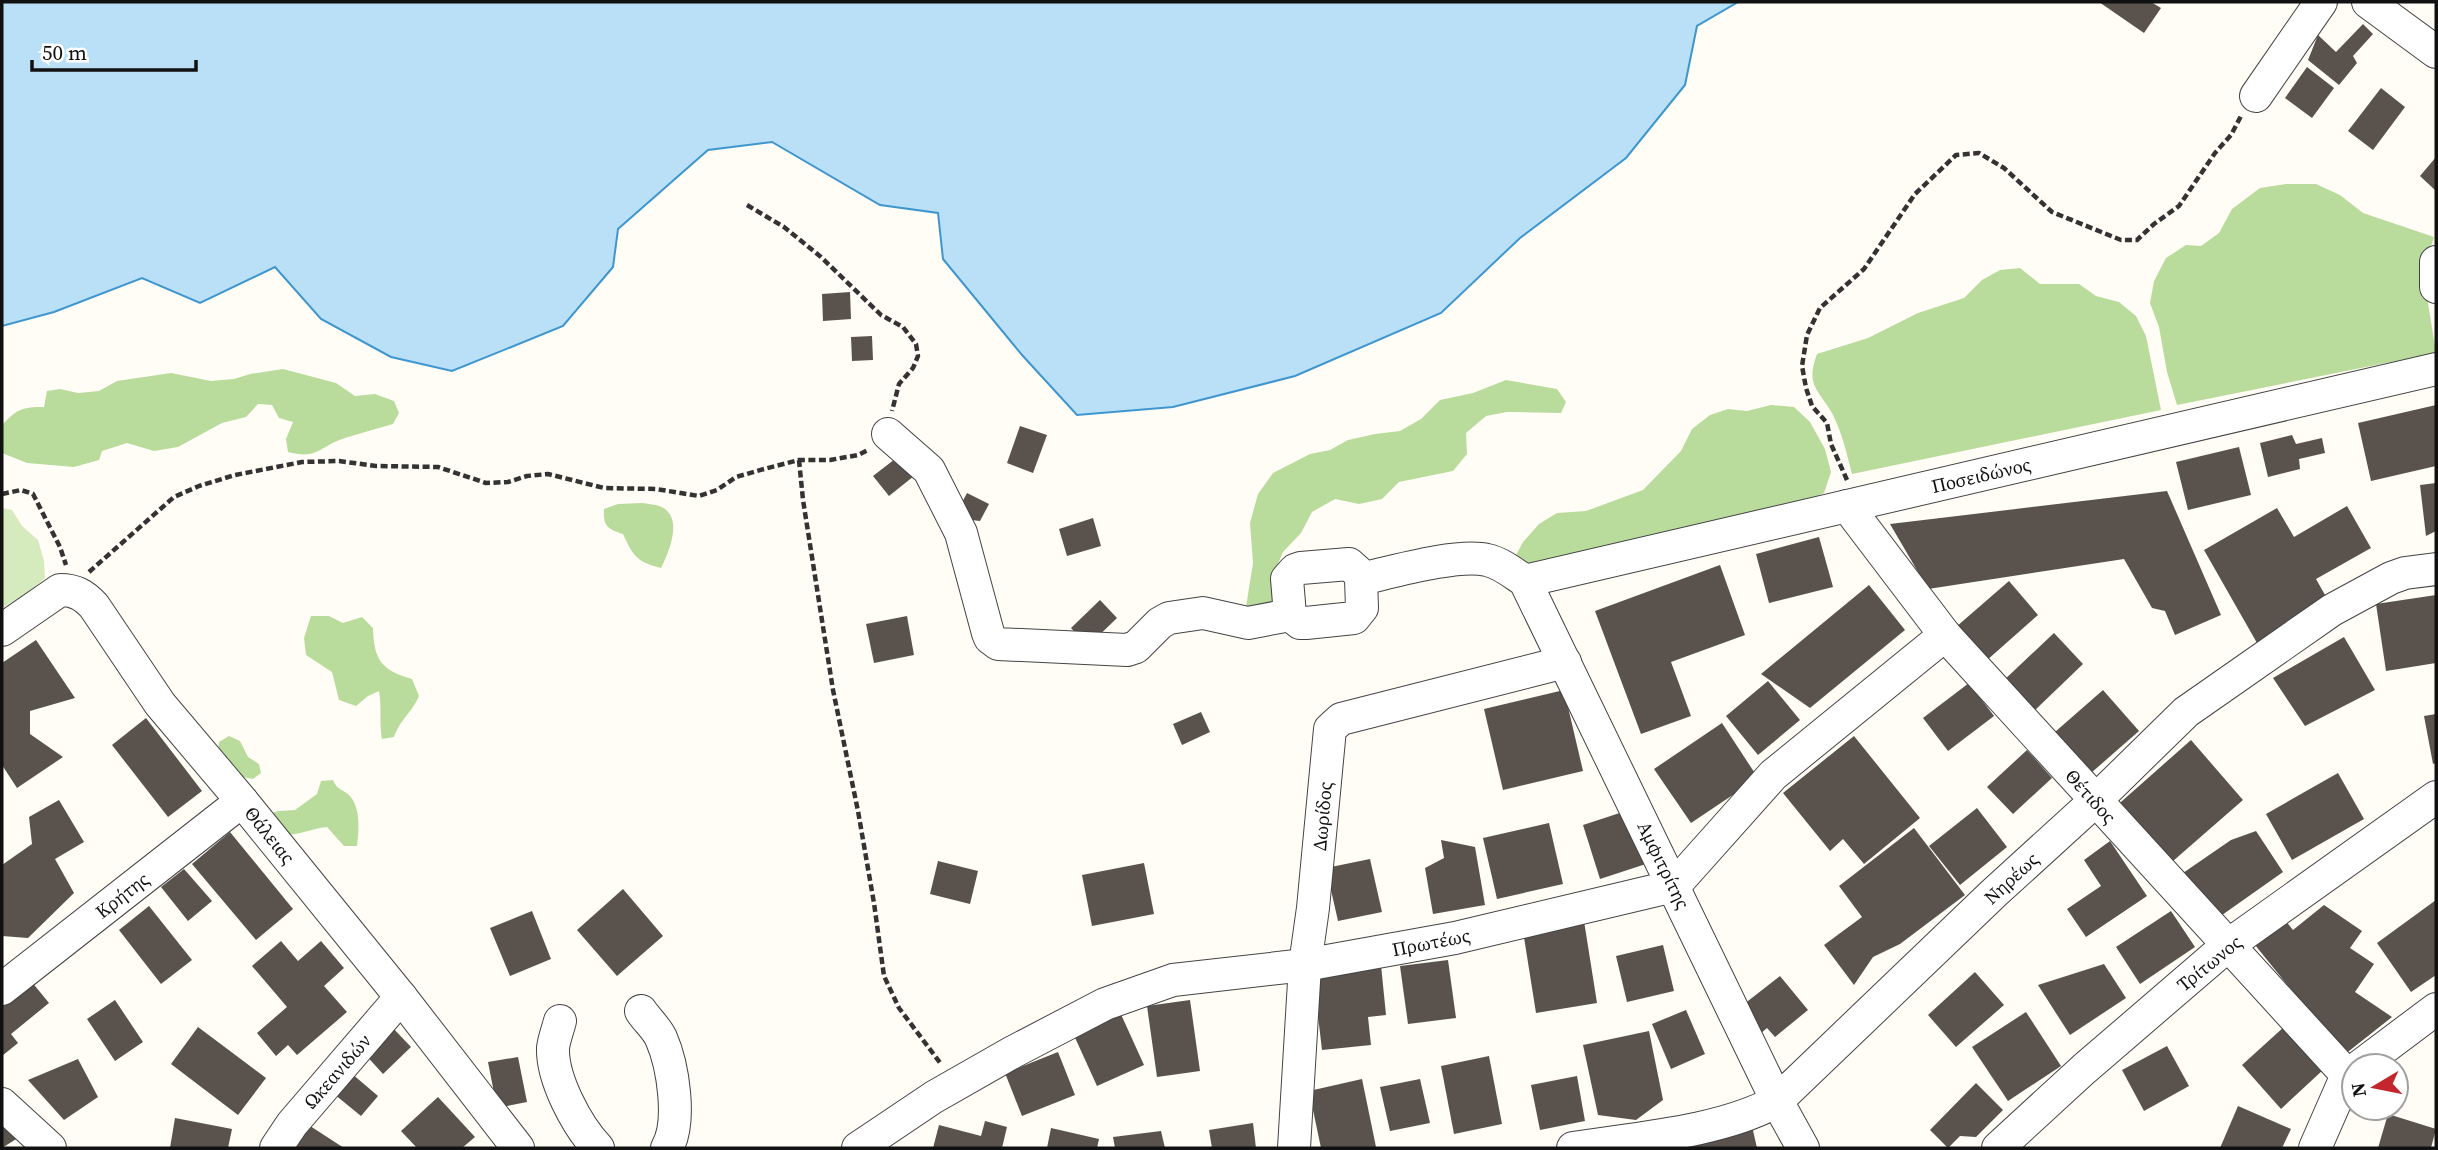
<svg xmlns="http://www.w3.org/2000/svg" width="2438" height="1150" font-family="'Source Serif 4',serif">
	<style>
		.green { fill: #d5ebbd }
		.forest { fill: #b9dc9c }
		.water { fill: #b9e0f7; stroke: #3f96cf; stroke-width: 2 }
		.building { fill: #5a524d }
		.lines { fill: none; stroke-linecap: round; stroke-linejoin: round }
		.minor-casing { stroke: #444; stroke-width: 34 }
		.path { stroke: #333; stroke-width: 4.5; stroke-dasharray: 7 3.5; stroke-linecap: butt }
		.minor { stroke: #fff; stroke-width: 32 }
		.labels { text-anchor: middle; stroke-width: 7; stroke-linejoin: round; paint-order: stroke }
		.street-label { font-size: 19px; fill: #111; stroke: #fff }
	</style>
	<rect width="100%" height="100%" fill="#fffdf5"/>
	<!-- green -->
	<path class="green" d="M2 508 12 510 22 526 38 540 44 561 45 578 26 594 2 608Z"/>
	<!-- forest -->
	<g class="forest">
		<path d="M2286 184H2316L2340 195 2363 213 2434 237 2426 262 2425 284 2436 353 2177 405 2167 372 2159 327 2150 303 2154 281 2166 258 2186 245 2201 246 2219 233 2232 209 2260 188Z"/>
		<path d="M2020 268 2040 284H2079L2096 296 2119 302 2136 316 2146 336 2161 410 1852 474C1847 454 1842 433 1833 415 1819 389 1805 387 1817 354L1868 338 1918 313 1964 298 1982 280 2000 270Z"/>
		<path d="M283 369 336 383 355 396 375 394 394 401 399 413 393 424C377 429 360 433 345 438 320 446 318 460 288 452L286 439 293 422 279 418 272 405 258 404 246 417 222 423 178 447 154 451 127 443 102 451 99 460 74 467 27 463 2 453V425C17 409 22 407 44 407L47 391 60 389 78 393 99 391 117 381 171 373 211 381 234 379 250 374Z"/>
		<path d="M1506 380 1557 389 1566 402 1561 413 1507 412 1486 416 1466 433 1467 454 1453 471 1399 482 1382 499 1359 504 1335 499 1312 512 1301 533 1283 552 1275 571 1277 594 1273 606 1257 609 1246 607 1253 563 1250 523 1258 494 1273 473 1310 454 1330 450 1348 440 1375 434 1400 431 1421 419 1440 400 1473 393Z"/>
		<path d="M1771 405 1794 407 1810 422 1825 449 1831 472 1824 493 1789 509 1550 566 1528 564 1515 557 1523 542 1539 524 1557 513 1586 511 1643 490 1681 451 1692 429 1710 415 1728 409 1747 411Z"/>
		<path d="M642 503C647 504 654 504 659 506 685 515 669 552 661 568 637 562 633 556 623 534 607 529 603 525 604 509L618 504Z"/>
		<path d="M311 616H329L343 623 362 617 373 628C374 660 381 670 412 679L419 696C411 714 401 718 394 737L382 739C379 723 382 708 379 691L368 696 356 706 339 700 332 672 306 655 304 638Z"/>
		<path d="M229 736 240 741 248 757 259 764 261 773 253 779 237 776 217 757 219 742Z"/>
		<path d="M333 780C337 790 342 789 349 795 361 807 359 831 357 846H344L327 827C308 829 297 837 278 834L264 815 279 811 295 810 317 794 321 781Z"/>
	</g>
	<!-- water -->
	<path class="water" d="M2 2H1738L1697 26 1685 85 1626 158 1520 238 1441 313 1295 376 1173 407 1077 415 1022 355 943 259 938 213 880 205 772 142 708 150 618 229 613 267 563 326 452 371 391 357 321 319 275 267 200 303 142 278 54 312 2 326Z"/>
	<!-- building -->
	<g class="building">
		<path d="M2099 2H2151L2161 8 2144 33Z"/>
		<path d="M2363 24 2373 34 2353 56 2357 63 2339 85 2308 60 2318 35 2336 52Z"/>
		<path d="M2307 67 2334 88 2312 118 2285 98Z"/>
		<path d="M2381 88 2405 107 2373 150 2348 131Z"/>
		<path d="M2436 157V191L2420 176Z"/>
		<path d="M850 292 851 319 823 321 822 294Z"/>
		<path d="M872 336 873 360 852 361 851 337Z"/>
		<path d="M2436 405V466L2371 481 2358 423Z"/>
		<path d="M1020 426 1047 435 1033 473 1007 463Z"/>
		<path d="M2292 435 2296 444 2322 438 2325 453 2299 459 2300 469 2268 477 2260 443Z"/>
		<path d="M2239 447 2251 495 2188 510 2176 462Z"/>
		<path d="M895 459 919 472 889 496 873 476Z"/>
		<path d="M2436 483V531L2426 536 2420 485Z"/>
		<path d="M2167 491 2221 615 2175 635 2165 611 2152 608 2124 559 1928 589 1890 524Z"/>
		<path d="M967 493 989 504 980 521 954 518Z"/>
		<path d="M2347 506 2371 548 2316 579 2329 602 2257 643 2204 550 2277 508 2294 537Z"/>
		<path d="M1093 518 1101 546 1067 556 1059 529Z"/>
		<path d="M1819 537 1833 587 1769 603 1756 554Z"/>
		<path d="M1720 565 1745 635 1671 662 1691 716 1641 734 1595 611Z"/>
		<path d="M2009 581 2038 615 1986 661 1956 627Z"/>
		<path d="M1869 585 1905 630 1810 708 1761 674Z"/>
		<path d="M2436 595V663L2386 671 2376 604Z"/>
		<path d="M1100 600 1117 618 1088 646 1071 628Z"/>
		<path d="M907 616 914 655 874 663 866 624Z"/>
		<path d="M2054 633 2083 664 2031 714 2001 683Z"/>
		<path d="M2344 637 2375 690 2305 726 2273 678Z"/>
		<path d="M36 640 75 698 30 711V734L63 757 17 788 2 765V663Z"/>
		<path d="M1768 681 1800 720 1758 755 1726 716Z"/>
		<path d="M1969 683 1994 716 1948 751 1923 718Z"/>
		<path d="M1564 690 1583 771 1503 790 1484 709Z"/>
		<path d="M2103 690 2139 731 2091 773 2055 732Z"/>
		<path d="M1201 712 1210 732 1182 745 1173 724Z"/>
		<path d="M2436 714V763L2433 764 2424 716Z"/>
		<path d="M146 718 202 791 168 817 112 745Z"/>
		<path d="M1722 723 1758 778 1691 823 1654 769Z"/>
		<path d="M1854 736 1920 818 1864 864 1843 839 1830 851 1783 793Z"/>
		<path d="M2191 740 2243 800 2165 868 2113 809Z"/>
		<path d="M2027 750 2052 778 2013 814 1987 787Z"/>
		<path d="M2338 773 2364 819 2292 860 2266 814Z"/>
		<path d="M59 800 84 842 55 859 74 893 28 938 2 936V865L32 844 29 817Z"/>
		<path d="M1635 808 1652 862 1600 879 1583 825Z"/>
		<path d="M1977 808 2007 847 1960 885 1929 846Z"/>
		<path d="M1549 823 1563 884 1497 899 1483 838Z"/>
		<path d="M1914 828 1965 895 1900 944 1873 957 1854 985 1824 945 1862 917 1839 886Z"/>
		<path d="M2256 831 2283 872 2215 920 2183 873 2231 840Z"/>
		<path d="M230 832 293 909 256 940 192 864Z"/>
		<path d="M1441 840 1475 847 1485 905 1433 914 1425 868 1444 858Z"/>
		<path d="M2110 841 2147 896 2086 937 2067 909 2101 886 2084 860Z"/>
		<path d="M1370 859 1382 912 1338 921 1326 868Z"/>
		<path d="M938 861 978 871 970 904 930 894Z"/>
		<path d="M1144 863 1154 914 1092 926 1082 875Z"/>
		<path d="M184 869 212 901 188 921 161 887Z"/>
		<path d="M623 889 663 936 617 976 577 930Z"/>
		<path d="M2436 900V975L2411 992 2377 943Z"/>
		<path d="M2324 905 2362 931 2350 948 2374 964 2355 992 2392 1017 2344 1055 2251 940 2281 915 2293 930Z"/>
		<path d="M149 906 192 960 161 984 119 930Z"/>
		<path d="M532 911 551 959 510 976 490 928Z"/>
		<path d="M2171 911 2195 947 2140 984 2116 947Z"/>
		<path d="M1584 921 1597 1003 1536 1013 1523 931Z"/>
		<path d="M281 941 298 961 321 941 344 968 324 986 347 1012 297 1055 288 1045 276 1056 257 1033 287 1007 252 966Z"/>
		<path d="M1663 945 1674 991 1627 1002 1616 956Z"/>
		<path d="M1448 960 1456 1018 1408 1024 1400 966Z"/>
		<path d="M2104 964 2126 998 2070 1035 2038 985Z"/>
		<path d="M1381 965 1386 1015 1368 1017 1371 1045 1322 1050 1313 973Z"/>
		<path d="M1975 972 2004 1005 1956 1047 1928 1015Z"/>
		<path d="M1780 976 1808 1010 1775 1037 1767 1028 1760 1034 1739 1008Z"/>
		<path d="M31 981 49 1003 11 1034 18 1043 2 1056V1005Z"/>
		<path d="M115 1000 143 1042 115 1061 87 1019Z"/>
		<path d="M1190 1000 1200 1071 1157 1077 1147 1006Z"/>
		<path d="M1119 1010 1144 1065 1097 1086 1072 1031Z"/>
		<path d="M1686 1010 1705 1054 1671 1069 1652 1024Z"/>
		<path d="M2026 1012 2061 1066 2008 1101 1972 1047Z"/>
		<path d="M391 1026 411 1047 383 1074 364 1053Z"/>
		<path d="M2285 1026 2324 1069 2281 1109 2242 1065Z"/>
		<path d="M198 1027 266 1078 238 1115 171 1064Z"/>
		<path d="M1649 1031 1663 1100 1636 1120 1598 1115 1583 1045Z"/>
		<path d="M2167 1046 2189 1086 2144 1111 2122 1070Z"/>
		<path d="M1058 1052 1075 1095 1022 1116 1005 1073Z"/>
		<path d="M1489 1056 1502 1124 1454 1134 1441 1066Z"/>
		<path d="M518 1057 527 1102 497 1108 488 1062Z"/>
		<path d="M78 1059 98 1097 64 1120 28 1080Z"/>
		<path d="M351 1073 378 1096 361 1116 334 1094Z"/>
		<path d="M1577 1076 1585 1121 1540 1130 1531 1085Z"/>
		<path d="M1362 1079 1376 1147 1321 1148 1309 1091Z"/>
		<path d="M1420 1079 1430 1123 1390 1131 1380 1087Z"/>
		<path d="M1976 1083 2003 1110 1976 1137 1960 1136 1948 1148 1930 1130Z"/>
		<path d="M438 1097 475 1137 462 1148H417L401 1131Z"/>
		<path d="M2238 1106 2291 1129 2282 1148H2220Z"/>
		<path d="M2 1109 21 1136 2 1148Z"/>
		<path d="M2388 1114 2436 1129 2431 1148H2378Z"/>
		<path d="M175 1118 232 1129 228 1148H170Z"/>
		<path d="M985 1121 1007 1127 1002 1148H933L939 1125 981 1136Z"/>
		<path d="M1253 1123 1256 1148H1212L1209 1130Z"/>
		<path d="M307 1124 344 1148H291Z"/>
		<path d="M1752 1126 1757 1148H1683L1681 1141Z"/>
		<path d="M1051 1128 1099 1139 1097 1148H1047Z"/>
		<path d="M1161 1131 1165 1148H1115L1113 1137Z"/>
	</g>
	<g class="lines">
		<defs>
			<g id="minor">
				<path d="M2368 2 2436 52"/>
				<path d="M2256 96 2321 2"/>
				<path d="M2436 262V287"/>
				<path d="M888 434 929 470 961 533 988 633 990 638 998 644 1127 650 1136 647 1160 623 1169 618 1203 613 1248 623 1290 615"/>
				<path d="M1847 506 1945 635 2347 1075"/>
				<path d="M1361 579 1362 608 1354 618 1306 623H1300L1290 615 1287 579 1295 570 1301 568 1349 564 1359 573 1361 579C1392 572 1458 553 1487 560 1501 563 1513 573 1525 581L1777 1101 1803 1148"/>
				<path d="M1525 581 2436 369"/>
				<path d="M2 630 60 590C75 590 84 595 94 606L160 704 242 801 401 997 518 1148"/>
				<path d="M2 989 242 801"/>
				<path d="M641 1011C647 1020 657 1029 661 1038 673 1065 682 1122 667 1148"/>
				<path d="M560 1021C558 1029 554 1039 553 1048 552 1079 577 1126 598 1148"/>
				<path d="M2360 1066 2436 1009"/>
				<path d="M2 1104 50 1148"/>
				<path d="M276 1148 292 1124 401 997"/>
				<path d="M858 1148 934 1097 1013 1052 1105 1004 1173 980 1305 965 1455 938 1674 886 1773 775 1945 635"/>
				<path d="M1294 1148 1305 965 1313 908 1330 729 1341 719 1565 662"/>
				<path d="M1573 1148C1637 1138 1721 1132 1777 1101L1994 893 2095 801 2186 712 2332 610 2391 578 2405 573 2436 569"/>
				<path d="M1998 1148 2084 1069 2227 946 2436 797"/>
				<path d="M2315 1148 2347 1075 2354 1070"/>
			</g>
		</defs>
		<!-- minor casing -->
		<use href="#minor" class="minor-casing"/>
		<!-- path -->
		<g class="path">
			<path d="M747 205 784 227 821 257 881 315 903 327 916 344 918 356 913 368 899 384 892 411"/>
			<path d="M799 460 803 500 833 690 858 811 874 903 884 976 899 1008 941 1064"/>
			<path d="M1847 480 1831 444 1827 423 1812 406 1806 388 1802 366 1807 335 1820 308 1864 269 1915 194 1956 155 1979 153 2004 168 2052 212 2121 240H2137L2154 224 2179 206 2215 153 2231 135 2241 116"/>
			<path d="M2 494 21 490 33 494 60 547 66 565"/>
			<path d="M89 572 174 497 199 486 235 475 302 462 339 461 376 466 438 467 486 483 508 482 527 476 548 474 604 488 656 489 699 496 717 490 736 477 764 469 799 460H830L858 455 868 450"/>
		</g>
		<!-- minor -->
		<use href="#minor" class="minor"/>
	</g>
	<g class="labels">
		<!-- street labels -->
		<g class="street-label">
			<text transform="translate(1981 475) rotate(-13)" y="7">Ποσειδώνος</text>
			<text transform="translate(2091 796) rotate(48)" y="7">Θέτιδος</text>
			<text transform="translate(1322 816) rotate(-85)" y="7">Δωρίδος</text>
			<text transform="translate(270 835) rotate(51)" y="7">Θάλειας</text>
			<text transform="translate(1664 865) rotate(64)" y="7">Αμφιτρίτης</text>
			<text transform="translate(2011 878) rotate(-43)" y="7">Νηρέως</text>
			<text transform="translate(122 895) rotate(-38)" y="7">Κρήτης</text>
			<text transform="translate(1431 942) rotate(-11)" y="7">Πρωτέως</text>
			<text transform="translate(2209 963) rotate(-39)" y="7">Τρίτωνος</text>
			<text transform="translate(337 1071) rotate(-49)" y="7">Ωκεανιδών</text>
		</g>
	</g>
	<!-- border -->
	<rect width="2438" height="1150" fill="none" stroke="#111111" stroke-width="7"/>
	<!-- north arrow -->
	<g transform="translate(2375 1087) rotate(260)"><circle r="33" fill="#ffffff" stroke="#a0a0a0" stroke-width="2"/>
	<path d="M0-5L12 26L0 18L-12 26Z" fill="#c4262e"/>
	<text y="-10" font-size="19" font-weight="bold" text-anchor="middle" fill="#111111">N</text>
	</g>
	<!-- scale -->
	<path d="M32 60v10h164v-10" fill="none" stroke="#111111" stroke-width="3.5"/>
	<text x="42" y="60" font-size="21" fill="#111111" stroke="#ffffff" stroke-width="5" paint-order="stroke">50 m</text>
</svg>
